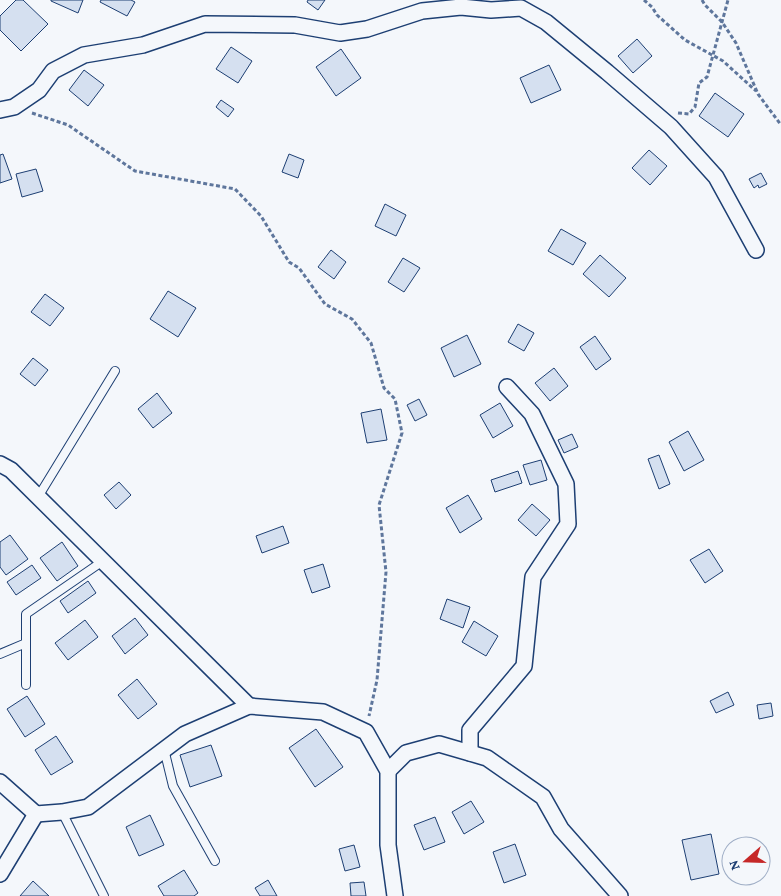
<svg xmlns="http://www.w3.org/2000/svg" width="781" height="896" font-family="'Crimson Pro',serif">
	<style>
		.building { fill: #d5e0f0; stroke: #1d3f73 }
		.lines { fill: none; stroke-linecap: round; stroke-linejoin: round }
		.service-casing { stroke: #1d3f73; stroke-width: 10 }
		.minor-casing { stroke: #1d3f73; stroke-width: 18 }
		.path { stroke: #5e769c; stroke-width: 3; stroke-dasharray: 4 2.5; stroke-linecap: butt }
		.service { stroke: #f4f7fb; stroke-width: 8 }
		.minor { stroke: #f4f7fb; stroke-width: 15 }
	</style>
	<rect width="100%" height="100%" fill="#f4f7fb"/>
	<!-- building -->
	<g class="building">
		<path d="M16 0H23L48 24 21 51 0 30V16Z"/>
		<path d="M51 0H83L78 13 51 1Z"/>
		<path d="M101 0H131L135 2 127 16 100 2Z"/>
		<path d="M308 0H325L318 10 307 2Z"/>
		<path d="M637 39 652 56 633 73 618 56Z"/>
		<path d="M231 47 252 61 238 83 216 69Z"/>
		<path d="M341 49 361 78 336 96 316 67Z"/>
		<path d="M549 65 561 90 531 103 520 78Z"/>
		<path d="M84 70 104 85 88 106 69 90Z"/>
		<path d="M715 93 744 114 728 137 699 116Z"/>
		<path d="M221 100 234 109 228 117 216 107Z"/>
		<path d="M649 150 667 166 650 185 632 168Z"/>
		<path d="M3 154 12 179 0 183V155Z"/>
		<path d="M289 154 304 160 298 178 282 172Z"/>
		<path d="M36 169 43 191 22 197 16 174Z"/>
		<path d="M761 173 767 184 759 188 758 185 754 188 749 179Z"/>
		<path d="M385 204 406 215 396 236 375 226Z"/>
		<path d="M561 229 586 243 573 265 548 251Z"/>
		<path d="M331 250 346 262 334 279 318 267Z"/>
		<path d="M600 255 626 278 609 297 583 274Z"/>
		<path d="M403 258 420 268 404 292 388 282Z"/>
		<path d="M168 291 196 308 178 337 150 319Z"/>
		<path d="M45 294 64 308 50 326 31 312Z"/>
		<path d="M518 324 534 333 524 351 508 342Z"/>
		<path d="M467 335 481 364 454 377 441 348Z"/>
		<path d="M595 336 611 359 596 370 580 347Z"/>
		<path d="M33 358 48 370 35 386 20 374Z"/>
		<path d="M554 368 568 386 550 401 535 383Z"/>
		<path d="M157 393 172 413 153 428 138 409Z"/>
		<path d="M419 399 427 415 415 421 407 405Z"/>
		<path d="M500 403 513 426 493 438 480 415Z"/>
		<path d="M381 409 387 440 367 443 361 413Z"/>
		<path d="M688 431 704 460 684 471 669 442Z"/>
		<path d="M572 434 578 447 564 453 558 440Z"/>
		<path d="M659 455 670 484 659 489 648 459Z"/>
		<path d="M541 460 547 480 530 485 523 465Z"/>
		<path d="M518 471 522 483 495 492 491 480Z"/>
		<path d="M119 482 131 495 116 509 104 495Z"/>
		<path d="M468 495 482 519 460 533 446 508Z"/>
		<path d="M532 504 550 520 536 536 518 520Z"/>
		<path d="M283 526 289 543 262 553 256 536Z"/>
		<path d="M10 535 28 559 6 575 0 567V542Z"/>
		<path d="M62 542 78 566 57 581 40 558Z"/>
		<path d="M709 549 723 571 705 583 690 560Z"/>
		<path d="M323 564 330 587 312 593 304 570Z"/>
		<path d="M32 565 41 578 16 595 7 582Z"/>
		<path d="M88 581 96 593 68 613 60 601Z"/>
		<path d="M447 599 470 607 463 628 440 619Z"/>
		<path d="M135 618 148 635 125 654 112 636Z"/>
		<path d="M85 620 98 637 68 660 55 643Z"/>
		<path d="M474 621 498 636 486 656 462 642Z"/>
		<path d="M137 679 157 704 138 719 118 695Z"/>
		<path d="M728 692 734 705 716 713 710 701Z"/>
		<path d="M27 696 45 724 25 737 7 709Z"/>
		<path d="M771 703 773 716 759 719 757 705Z"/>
		<path d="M316 729 343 767 315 787 289 748Z"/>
		<path d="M56 736 73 762 51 775 35 750Z"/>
		<path d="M211 745 222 776 190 787 180 755Z"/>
		<path d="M471 801 484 822 464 834 452 812Z"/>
		<path d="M150 815 164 845 139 856 126 827Z"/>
		<path d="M435 817 445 842 424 850 414 825Z"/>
		<path d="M711 834 719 874 691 880 682 840Z"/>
		<path d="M515 844 526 875 504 883 493 852Z"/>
		<path d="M354 845 360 867 345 871 339 849Z"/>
		<path d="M184 870 198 893 194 896H164L158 886Z"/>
		<path d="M268 880 277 896H260L255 888Z"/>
		<path d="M33 881 49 896H20Z"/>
		<path d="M364 882 366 896H351L350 883Z"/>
	</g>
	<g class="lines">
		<defs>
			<g id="service">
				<path d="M38 497 115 371"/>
				<path d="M26 643V685"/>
				<path d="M0 654 26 643V614L103 561"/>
				<path d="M164 749 173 786 215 861"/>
				<path d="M62 812 104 896"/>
			</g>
			<g id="minor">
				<path d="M0 110 14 107 39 90 53 71 84 55 143 45 205 24 295 25 340 33 367 29 422 11 461 7 491 10 521 8 546 22 607 72 671 127 716 177 756 250"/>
				<path d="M0 464 11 470 249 706"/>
				<path d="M470 753V730L524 666 533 577 568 524 566 484 532 414 507 387"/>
				<path d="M388 771 406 753 439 744 487 758 543 797 561 829 620 896"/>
				<path d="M0 782 36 814 62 812 88 807 185 734 249 706 323 712 366 732 388 771V845L395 896"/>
				<path d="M0 874 36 814"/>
			</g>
		</defs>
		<!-- service casing -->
		<use href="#service" class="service-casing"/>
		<!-- minor casing -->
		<use href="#minor" class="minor-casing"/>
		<!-- path -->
		<g class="path">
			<path d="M644 0 652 7 657 15 685 40 723 61 756 91"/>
			<path d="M702 0 705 5 722 22 736 43 758 94 781 125"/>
			<path d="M32 113 68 125 135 171 235 189 261 216 289 262 299 268 325 304 352 319 371 343 384 388 395 399 402 433 379 505 386 572 377 680 369 716"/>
			<path d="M678 113 689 114 695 107 699 83 707 77 728 0"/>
		</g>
		<!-- service -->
		<use href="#service" class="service"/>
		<!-- minor -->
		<use href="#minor" class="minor"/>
	</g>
	<!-- north arrow -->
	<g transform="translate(746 861) rotate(250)"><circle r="24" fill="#f4f7fb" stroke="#9eadc5"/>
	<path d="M0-4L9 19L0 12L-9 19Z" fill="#c62828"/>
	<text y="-8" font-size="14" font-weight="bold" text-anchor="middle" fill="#1d3f73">N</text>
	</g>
</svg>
